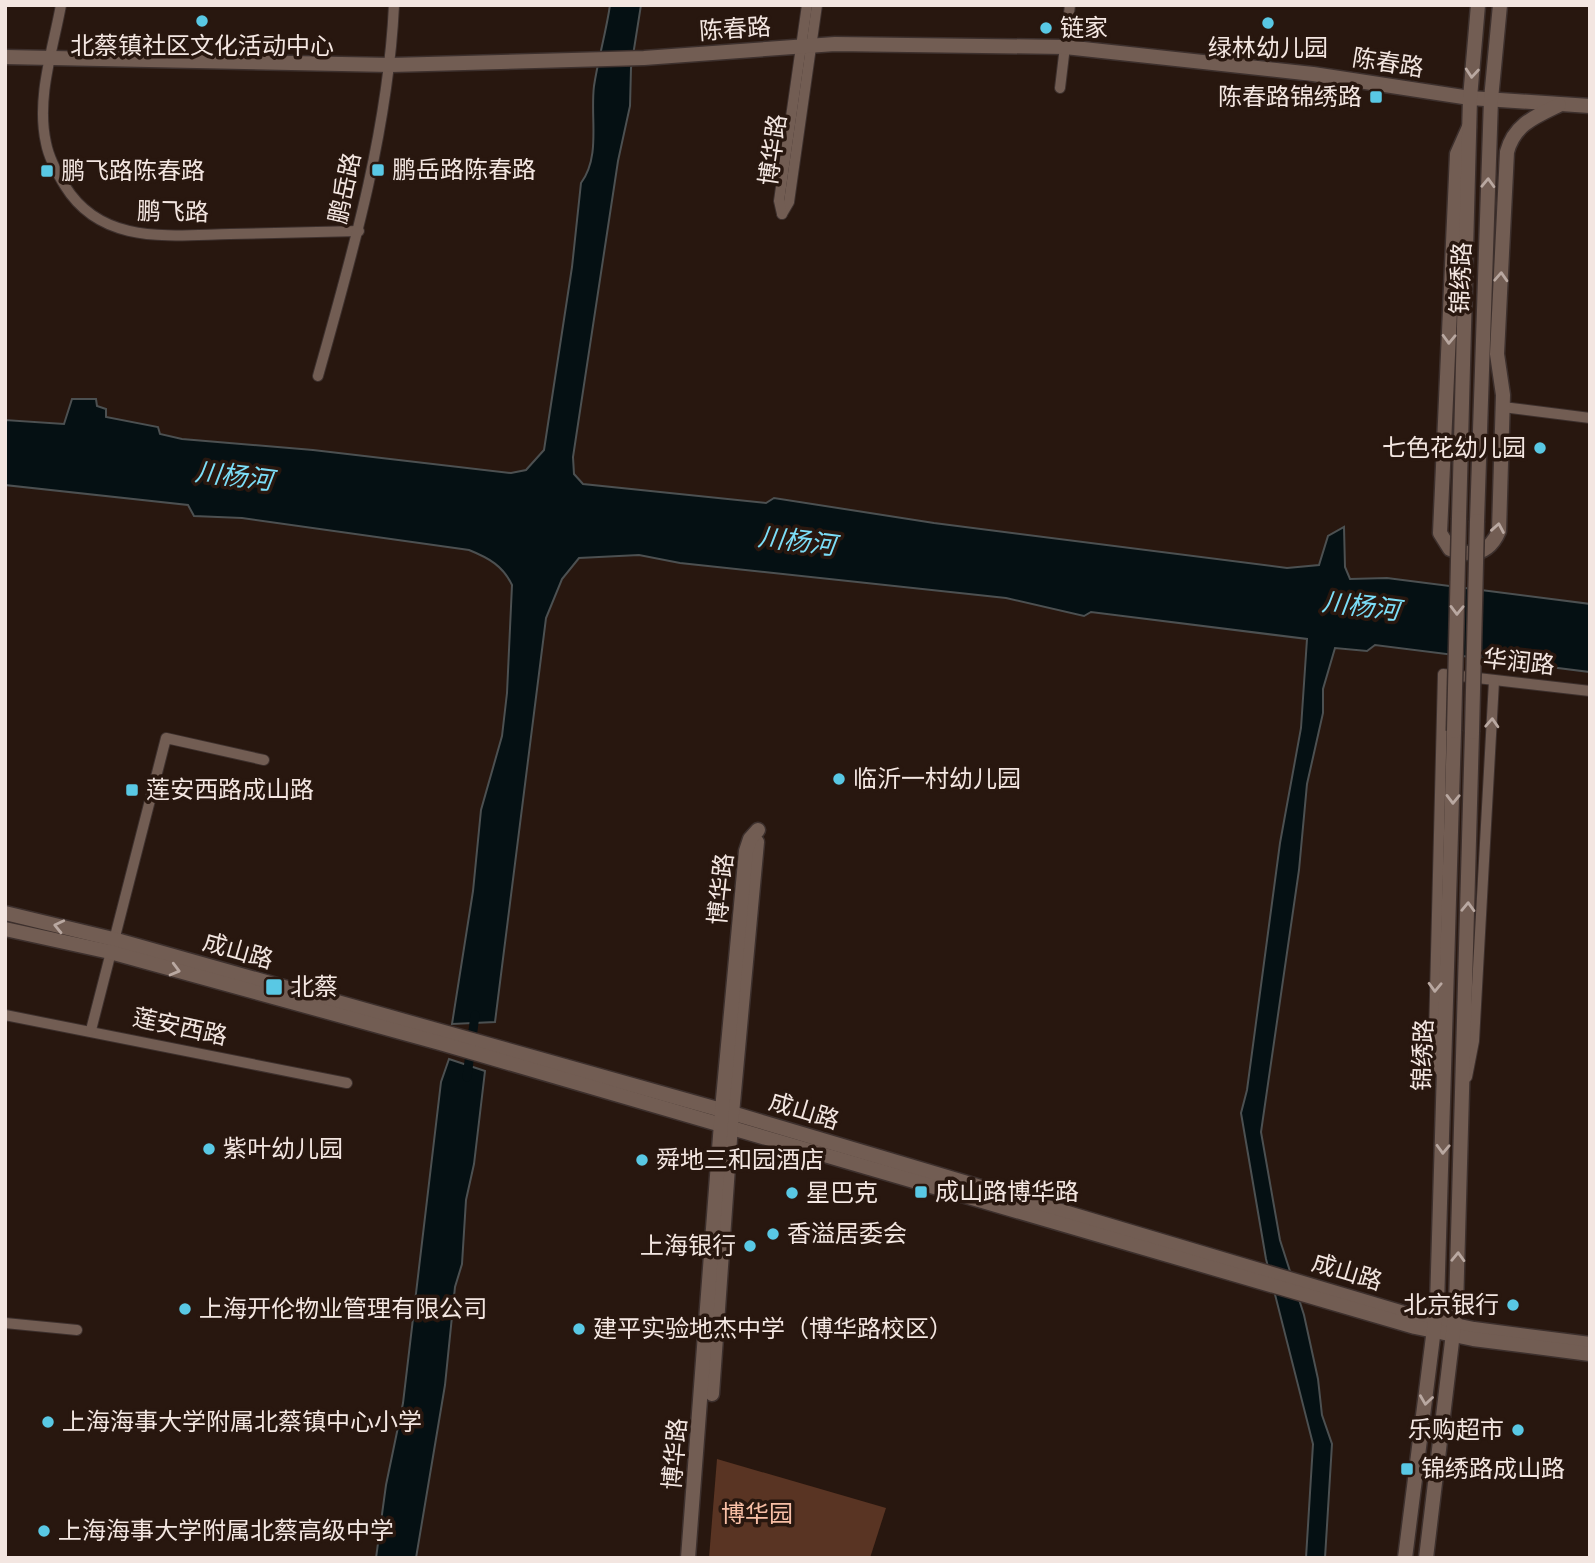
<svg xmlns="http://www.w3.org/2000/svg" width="1595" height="1563" font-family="'Nunito Sans','Noto Sans SC',sans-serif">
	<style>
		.green { fill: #593423 }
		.water { fill: #051013; stroke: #4c5051; stroke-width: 2 }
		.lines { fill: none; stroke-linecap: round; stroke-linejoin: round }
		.canal { stroke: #051013; stroke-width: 9 }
		.street-casing { stroke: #3d302d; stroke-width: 12 }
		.secondary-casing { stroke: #3d302d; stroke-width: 17 }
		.street { stroke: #725d53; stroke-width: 10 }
		.secondary { stroke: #725d53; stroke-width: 14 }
		.secondary-bridge-casing { stroke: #3d302d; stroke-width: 17; stroke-linecap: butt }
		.secondary-bridge { stroke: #725d53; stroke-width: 14 }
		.oneway { stroke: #b9a8a1 }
		.poi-dot { fill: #59c8e4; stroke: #28170f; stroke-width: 2.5 }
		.labels { text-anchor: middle; stroke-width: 7; stroke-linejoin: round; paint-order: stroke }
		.poi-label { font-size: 24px; fill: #f3e6e1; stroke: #28170f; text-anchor: start }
		.street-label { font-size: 24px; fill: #f3e6e1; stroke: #28170f }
		.park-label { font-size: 24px; fill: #f8bfa6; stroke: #28170f }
		.water-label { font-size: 26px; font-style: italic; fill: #7cdef8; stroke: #28170f }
	</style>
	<rect width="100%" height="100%" fill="#28170f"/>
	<!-- green -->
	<path class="green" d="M717 1459 886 1508 870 1558H709Z"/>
	<!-- water -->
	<g class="water">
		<path d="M610 5H641L631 68 630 106 618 161 573 457 574 474 583 484 766 503 774 498 934 523 1287 568 1319 565 1328 536 1344 527 1345 567 1350 579 1387 578 1590 604V672L1375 645 1367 651 1335 648 1323 689V713L1307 784 1299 870 1261 1132 1280 1240 1304 1315 1318 1379 1322 1415 1332 1444 1325 1558H1306L1313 1444 1266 1259 1241 1113 1247 1090 1280 843 1301 728 1307 639 1091 612 1084 616 1006 598 680 563 639 555 579 558 562 579 546 618 495 1022 452 1024 473 891 481 810 502 736 507 693 512 585C503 566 489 558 469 550L242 518 194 516 188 505 5 485V420L64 424 72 399H96L97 406 106 409V417L158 427 160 434 182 439 313 450 511 473 526 470 544 450 572 267 581 183C601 156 590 118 594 86 598 59 606 33 610 5Z"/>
		<path d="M449 1059 485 1071 474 1164 466 1200 462 1264 455 1287 445 1385 416 1558H376L386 1485 403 1403 441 1082Z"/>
	</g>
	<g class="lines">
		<!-- canal -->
		<path class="canal" d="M467 1077 475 1015"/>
		<defs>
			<g id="street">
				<path d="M61 5C53 49 36 98 46 143 49 159 57 173 65 186 102 246 171 235 230 234 273 233 316 232 359 231"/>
				<path d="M1060 88 1070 5"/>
				<path d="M782 214 789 202 817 5"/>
				<path d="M782 214 779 201 807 5"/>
				<path d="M318 376C352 255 388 132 394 5"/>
				<path d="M1503 407 1590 418"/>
				<path d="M5 1015 347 1083"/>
				<path d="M91 1030 166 738 264 760"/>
				<path d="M1439 1070 1434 1035 1443 674 1590 691"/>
				<path d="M1467 1077 1474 1041 1494 681"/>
				<path d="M5 1323 77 1330"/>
			</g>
			<g id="secondary">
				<path d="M5 57 391 65 644 58 835 44 1065 47 1313 74 1470 98 1590 106"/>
				<path d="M1469 127 1457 154 1440 533 1450 549C1472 557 1489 554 1499 531L1503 395 1497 354 1507 152C1514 125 1534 117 1559 105"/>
				<path d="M1459 518 1470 98 1478 5"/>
				<path d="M1477 521 1491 99 1500 5"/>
				<path d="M5 913 113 939 732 1113 1417 1317 1474 1329 1590 1344"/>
				<path d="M5 929 110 952 440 1043 1415 1327 1473 1339 1590 1354"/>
				<path d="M712 1394 731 1125 757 842"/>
				<path d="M688 1558 722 1110 746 851 750 839 758 830"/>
				<path d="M1405 1558 1437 1305 1454 731"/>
				<path d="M1426 1558 1456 1308 1472 732"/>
			</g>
		</defs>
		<!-- street casing -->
		<use href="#street" class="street-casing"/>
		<!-- secondary casing -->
		<use href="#secondary" class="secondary-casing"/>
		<!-- street -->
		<use href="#street" class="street"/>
		<!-- secondary -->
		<use href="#secondary" class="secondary"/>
		<defs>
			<g id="secondary-bridge">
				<path d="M1454 731 1459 518"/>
				<path d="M1472 732 1477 521"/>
			</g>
		</defs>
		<!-- secondary-bridge casing -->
		<use href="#secondary-bridge" class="secondary-bridge-casing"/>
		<!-- secondary-bridge -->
		<use href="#secondary-bridge" class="secondary-bridge"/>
	</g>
	<!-- one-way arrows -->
	<defs><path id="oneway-chevron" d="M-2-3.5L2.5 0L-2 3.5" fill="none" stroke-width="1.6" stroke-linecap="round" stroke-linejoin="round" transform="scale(1.75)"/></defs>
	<g class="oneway">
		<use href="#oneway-chevron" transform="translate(1472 73) rotate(95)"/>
		<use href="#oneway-chevron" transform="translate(1488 183) rotate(-88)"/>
		<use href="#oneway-chevron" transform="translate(1501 277) rotate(-87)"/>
		<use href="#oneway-chevron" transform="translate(1449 339) rotate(92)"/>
		<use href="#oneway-chevron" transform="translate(1498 528) rotate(-80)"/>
		<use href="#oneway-chevron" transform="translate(1457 610) rotate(91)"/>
		<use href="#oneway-chevron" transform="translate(1492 723) rotate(-87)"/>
		<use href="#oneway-chevron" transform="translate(1453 799) rotate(91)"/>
		<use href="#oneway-chevron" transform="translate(1468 907) rotate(-88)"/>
		<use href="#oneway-chevron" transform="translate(59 926) rotate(-167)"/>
		<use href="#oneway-chevron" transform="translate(175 970) rotate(15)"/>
		<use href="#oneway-chevron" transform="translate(1435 987) rotate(92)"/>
		<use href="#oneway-chevron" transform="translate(1443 1149) rotate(92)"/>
		<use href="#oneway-chevron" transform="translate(1458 1257) rotate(-88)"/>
		<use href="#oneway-chevron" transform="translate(1426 1400) rotate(98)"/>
	</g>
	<!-- markers -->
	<g class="poi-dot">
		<circle cx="202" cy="21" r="7"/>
		<circle cx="1268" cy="23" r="7"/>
		<circle cx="1046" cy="28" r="7"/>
		<rect x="1369" y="90" width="14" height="14" rx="3.5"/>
		<rect x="371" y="163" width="14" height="14" rx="3.5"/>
		<rect x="40" y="164" width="14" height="14" rx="3.5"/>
		<circle cx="1540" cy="448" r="7"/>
		<circle cx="839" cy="779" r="7"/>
		<rect x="125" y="783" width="14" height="14" rx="3.5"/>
		<rect x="265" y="978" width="18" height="18" rx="3.5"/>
		<circle cx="209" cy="1149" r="7"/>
		<circle cx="642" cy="1160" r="7"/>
		<rect x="914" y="1185" width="14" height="14" rx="3.5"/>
		<circle cx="792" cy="1193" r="7"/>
		<circle cx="773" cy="1234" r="7"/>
		<circle cx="750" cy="1246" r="7"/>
		<circle cx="1513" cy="1305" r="7"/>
		<circle cx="185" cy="1309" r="7"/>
		<circle cx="579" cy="1329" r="7"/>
		<circle cx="48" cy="1422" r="7"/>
		<circle cx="1518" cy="1430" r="7"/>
		<rect x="1400" y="1462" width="14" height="14" rx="3.5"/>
		<circle cx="44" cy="1531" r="7"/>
	</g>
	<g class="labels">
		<!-- poi labels -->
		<g class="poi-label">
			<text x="1060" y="36">链家</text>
			<text x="202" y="54" text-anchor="middle">北蔡镇社区文化活动中心</text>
			<text x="1268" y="56" text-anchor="middle">绿林幼儿园</text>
			<text x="1362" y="105" text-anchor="end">陈春路锦绣路</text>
			<text x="392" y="178">鹏岳路陈春路</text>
			<text x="61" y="179">鹏飞路陈春路</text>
			<text x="1526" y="456" text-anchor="end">七色花幼儿园</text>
			<text x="853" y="787">临沂一村幼儿园</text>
			<text x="146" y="798">莲安西路成山路</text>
			<text x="290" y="995">北蔡</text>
			<text x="223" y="1157">紫叶幼儿园</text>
			<text x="656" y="1168">舜地三和园酒店</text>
			<text x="935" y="1200">成山路博华路</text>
			<text x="806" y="1201">星巴克</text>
			<text x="787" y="1242">香溢居委会</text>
			<text x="736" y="1254" text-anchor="end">上海银行</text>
			<text x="1499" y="1313" text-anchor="end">北京银行</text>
			<text x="199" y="1317">上海开伦物业管理有限公司</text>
			<text x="593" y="1337">建平实验地杰中学（博华路校区）</text>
			<text x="62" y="1430">上海海事大学附属北蔡镇中心小学</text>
			<text x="1504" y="1438" text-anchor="end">乐购超市</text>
			<text x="1421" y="1477">锦绣路成山路</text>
			<text x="58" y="1539">上海海事大学附属北蔡高级中学</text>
		</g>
		<!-- street labels -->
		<g class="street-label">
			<text transform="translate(735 29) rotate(-4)" y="8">陈春路</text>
			<text transform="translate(1388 63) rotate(9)" y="8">陈春路</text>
			<text transform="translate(773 150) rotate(-82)" y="8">博华路</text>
			<text transform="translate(345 188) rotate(-78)" y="8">鹏岳路</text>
			<text transform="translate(173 212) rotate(1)" y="8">鹏飞路</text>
			<text transform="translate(1461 278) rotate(-88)" y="8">锦绣路</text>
			<text transform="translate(1519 662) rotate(6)" y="8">华润路</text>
			<text transform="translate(721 889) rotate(-84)" y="8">博华路</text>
			<text transform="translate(238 951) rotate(16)" y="8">成山路</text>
			<text transform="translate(180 1027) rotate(12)" y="8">莲安西路</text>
			<text transform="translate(1423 1055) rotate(-88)" y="8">锦绣路</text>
			<text transform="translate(804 1111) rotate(17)" y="8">成山路</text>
			<text transform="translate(1347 1272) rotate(17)" y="8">成山路</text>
			<text transform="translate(675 1454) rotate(-85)" y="8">博华路</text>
		</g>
		<!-- park labels -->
		<g class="park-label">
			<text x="757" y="1522">博华园</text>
		</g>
		<!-- water labels -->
		<g class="water-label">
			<text transform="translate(234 476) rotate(7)" y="9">川杨河</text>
			<text transform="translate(797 541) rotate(7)" y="9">川杨河</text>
			<text transform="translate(1361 606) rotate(7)" y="9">川杨河</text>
		</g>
	</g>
	<!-- border -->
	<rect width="1595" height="1563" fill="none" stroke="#f3e6e1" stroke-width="14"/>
</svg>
